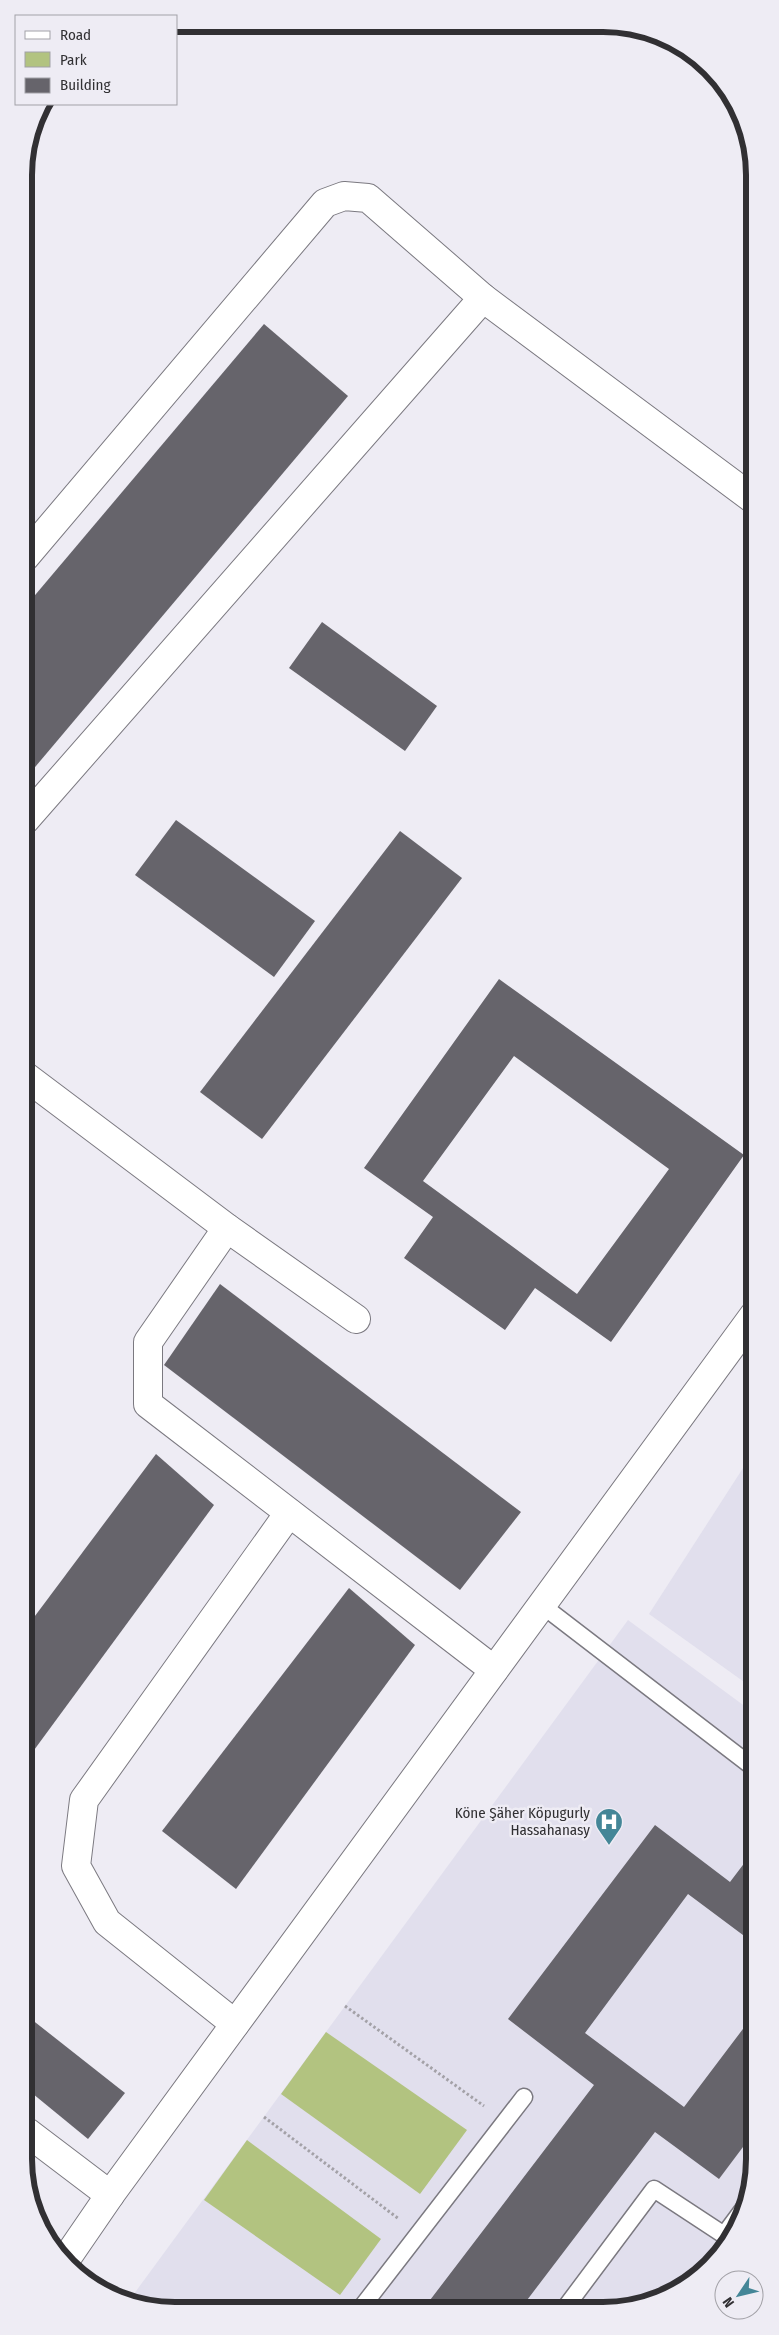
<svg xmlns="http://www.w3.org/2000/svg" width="779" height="2335" font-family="'Fira Sans Condensed',sans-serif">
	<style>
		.built { fill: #e1dfed }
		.green { fill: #b2c380 }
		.building { fill: #66646b; fill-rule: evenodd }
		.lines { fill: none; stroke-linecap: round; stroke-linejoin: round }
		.lane-casing { stroke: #7b7980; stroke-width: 19 }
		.street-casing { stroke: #7b7980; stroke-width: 30 }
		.path { stroke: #a3a1a7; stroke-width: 3; stroke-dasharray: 2.5 2.5; stroke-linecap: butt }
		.lane { stroke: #fff; stroke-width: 16 }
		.street { stroke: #fff; stroke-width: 28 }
		.labels { text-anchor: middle; stroke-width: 5; stroke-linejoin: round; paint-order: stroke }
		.poi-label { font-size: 15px; fill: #313033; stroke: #eeecf4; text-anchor: end }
		.rim { fill: none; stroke: #313033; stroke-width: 6 }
	</style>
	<rect width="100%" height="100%" fill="#eeecf4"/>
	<!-- built -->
	<g class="built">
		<path d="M754 1451V1689L649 1614Z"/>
		<path d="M628 1620 754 1713 755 2169 744 2217 718 2259 680 2291 634 2308H146L128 2302Z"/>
	</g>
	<!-- green -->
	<g class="green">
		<path d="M326 2032 467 2130 420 2194 281 2094Z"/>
		<path d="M247 2140 381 2239 340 2295 204 2200Z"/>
	</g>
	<!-- building -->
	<g class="building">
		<path d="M264 324 348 396 25 779V607Z"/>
		<path d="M322 622 437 706 405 751 289 668Z"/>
		<path d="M176 820 315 921 274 977 135 875Z"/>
		<path d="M400 831 462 878 262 1139 200 1092Z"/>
		<path d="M499 979 744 1155 611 1342 535 1288 505 1330 404 1258 433 1217 364 1168ZM514 1056 669 1169 577 1294 423 1181Z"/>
		<path d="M220 1284 521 1512 460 1590 164 1365Z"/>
		<path d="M156 1454 214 1505 26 1761V1628Z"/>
		<path d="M349 1588 415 1645 236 1889 162 1831Z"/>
		<path d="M655 1825 730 1882 755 1849V1944L688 1894 585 2033 684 2107 755 2013V2131L719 2179 655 2132 521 2308H424L594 2085 508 2019Z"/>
		<path d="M26 2015 125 2093 88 2139 27 2089Z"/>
	</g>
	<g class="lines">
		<defs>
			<g id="lane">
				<path d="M543 1606 754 1768"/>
				<path d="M361 2308 524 2097"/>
				<path d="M565 2308 654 2189 724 2235 747 2204"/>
			</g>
			<g id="street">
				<path d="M25 557 325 203 344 196 368 198 483 298 753 499"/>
				<path d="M25 820 483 298"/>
				<path d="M25 1076 227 1228 356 1319"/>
				<path d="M227 1228 148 1342V1404L494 1670"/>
				<path d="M235 2024 107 1922 76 1866 84 1800 289 1513"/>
				<path d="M27 2132 110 2195"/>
				<path d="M64 2262 110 2195 754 1315"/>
			</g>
		</defs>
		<!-- lane casing -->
		<use href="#lane" class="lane-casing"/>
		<!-- street casing -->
		<use href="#street" class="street-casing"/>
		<!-- path -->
		<g class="path">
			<path d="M345 2006 484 2106"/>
			<path d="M264 2117 399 2219"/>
		</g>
		<!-- lane -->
		<use href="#lane" class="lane"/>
		<!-- street -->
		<use href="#street" class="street"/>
	</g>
	<!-- icons -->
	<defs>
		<symbol id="hospital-pin" viewBox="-11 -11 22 30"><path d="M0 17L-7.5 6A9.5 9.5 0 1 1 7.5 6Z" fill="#448697" stroke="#eeecf4"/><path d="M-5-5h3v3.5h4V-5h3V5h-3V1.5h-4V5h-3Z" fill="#fff"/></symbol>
	</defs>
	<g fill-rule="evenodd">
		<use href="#hospital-pin" x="593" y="1806" width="32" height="43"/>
	</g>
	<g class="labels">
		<!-- poi labels -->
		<g class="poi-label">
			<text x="590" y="1818">Köne Şäher Köpugurly<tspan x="590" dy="17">Hassahanasy</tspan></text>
		</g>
	</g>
	<!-- crop -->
	<path d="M0 0H779V2335H0ZM175 32H603A143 143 0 0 1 746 175V2159A143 143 0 0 1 603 2302H175A143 143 0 0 1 32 2159V175A143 143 0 0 1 175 32Z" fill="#eeecf4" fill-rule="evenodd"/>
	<path class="rim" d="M175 32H603A143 143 0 0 1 746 175V2159A143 143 0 0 1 603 2302H175A143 143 0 0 1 32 2159V175A143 143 0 0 1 175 32Z"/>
	<!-- legend -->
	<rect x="15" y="15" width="162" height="90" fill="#eeecf4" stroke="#a2a1a7"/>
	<rect x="25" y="31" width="25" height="8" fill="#ffffff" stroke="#a2a1a7"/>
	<text x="60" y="40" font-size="15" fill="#313033">Road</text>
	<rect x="25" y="52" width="25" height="15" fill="#b2c380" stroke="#a2a1a7"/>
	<text x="60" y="65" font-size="15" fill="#313033">Park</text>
	<rect x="25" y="78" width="25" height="15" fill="#66646b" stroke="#a2a1a7"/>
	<text x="60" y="90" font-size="15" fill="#313033">Building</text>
	<!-- north arrow -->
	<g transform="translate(739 2295) rotate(235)"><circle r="24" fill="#eeecf4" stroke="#a2a1a7"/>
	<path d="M0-4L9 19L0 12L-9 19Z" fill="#448697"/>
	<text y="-8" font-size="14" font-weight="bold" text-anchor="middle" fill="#313033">N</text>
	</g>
</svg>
